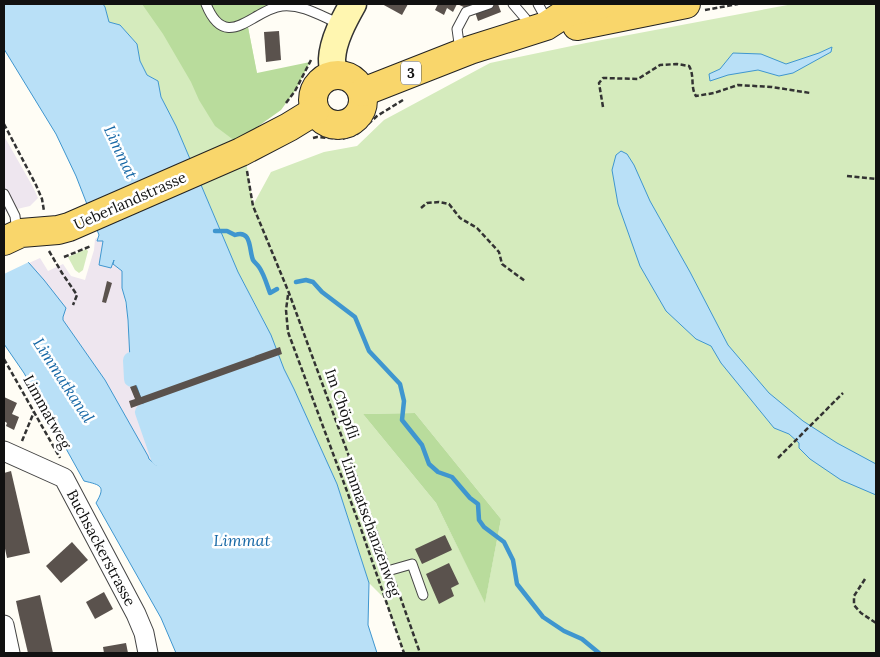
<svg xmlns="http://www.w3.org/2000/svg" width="880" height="657" font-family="Lora,serif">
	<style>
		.industrial { fill: #eee6ef }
		.green { fill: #d5ebbd; fill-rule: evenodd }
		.forest { fill: #b9dc9c }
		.water { fill: #b9e0f7; stroke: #3f96cf }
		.pier { fill: #fffdf5 }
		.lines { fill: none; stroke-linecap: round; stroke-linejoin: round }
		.stream { stroke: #3f96cf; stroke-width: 4.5 }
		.canal { stroke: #b9e0f7; stroke-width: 16 }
		.building { fill: #5a524d }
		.service-casing { stroke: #444; stroke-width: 11 }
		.minor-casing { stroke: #444; stroke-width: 21 }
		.secondary-casing { stroke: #333; stroke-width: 29 }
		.primary-casing { stroke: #222; stroke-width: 30 }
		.path { stroke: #333; stroke-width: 2.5; stroke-dasharray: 5 2.5; stroke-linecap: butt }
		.service { stroke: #fff; stroke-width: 9 }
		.minor { stroke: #fff; stroke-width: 19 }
		.secondary { stroke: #fff6b0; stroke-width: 26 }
		.primary { stroke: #f9d66b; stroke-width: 28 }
		.labels { text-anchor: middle; stroke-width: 5; stroke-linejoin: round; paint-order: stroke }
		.shield { fill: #fff; stroke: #585858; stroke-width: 1 }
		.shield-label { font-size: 14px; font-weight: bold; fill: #111 }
		.street-label { font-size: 15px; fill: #111; stroke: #fff }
		.water-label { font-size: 16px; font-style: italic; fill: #1768a6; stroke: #fff }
	</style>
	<rect width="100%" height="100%" fill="#fffdf5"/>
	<!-- industrial -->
	<g class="industrial">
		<path d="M4 136 33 187 38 198 30 206 4 212Z"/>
		<path d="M98 237 97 239 103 240 99 265 112 264 114 260 116 265 122 271V288L127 311 130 360H132L135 374 134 379 164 461 162 464 155 465 149 459 148 456 105 380 63 320V317L65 308 44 280 29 263 40 258 48 271 63 264 71 276 85 280 94 250 95 239Z"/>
	</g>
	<!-- green -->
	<g class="green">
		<path d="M103 4H268L247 22 257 74 246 161 253 205 271 172 324 152 357 146 384 120 490 63 586 43 793 4H876V653H404L385 599 369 583 337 484 294 389 284 369 263 319 238 272 176 126 161 97 158 81 147 75 140 61 137 44 120 25 109 22 105 7ZM415 413 501 519 485 602 436 503 363 414Z"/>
		<path d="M86 249 88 251 83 270 79 273 75 270 68 257Z"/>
	</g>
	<!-- forest -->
	<g class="forest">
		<path d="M142 4H268L270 9 247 22 257 73 310 62 295 91 281 110 250 132 235 141 215 126 199 100 191 82 163 34Z"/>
		<path d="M415 413 501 519 485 603 436 503 363 414Z"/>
	</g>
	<!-- water -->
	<g class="water">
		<path d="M4 4H103L105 7 109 22 120 25 137 44 140 61 147 75 158 81 161 97 176 126 238 272 271 335 284 369 294 389 337 484 369 583 368 625 377 653H176L161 618 96 503C106 486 101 485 84 481L24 373 4 344V239L29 263 44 280 66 308 63 317V320L105 380 148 456 149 459 156 465 163 463V460L134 379 135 374 132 360H130L128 320 126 302 122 288V271L113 264 114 260 111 268 99 265 103 241H97L99 235 76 176 56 134 4 49Z"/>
		<path d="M832 47 831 52 793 73 779 76 758 70 728 75 710 81 709 74 720 69 733 53 761 54 786 64 819 53Z"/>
		<path d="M621 151 627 154 634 165 650 201 690 272 728 345 769 393 803 421 837 443 876 464V495L841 480 810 459 799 448V443L789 434 774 428 721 363 711 346 696 339 666 311 640 266 618 204 612 170 616 155Z"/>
	</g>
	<!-- pier -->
	<path class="pier" d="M4 236 31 261 4 274Z"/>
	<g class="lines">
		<!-- stream -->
		<g class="stream">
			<path d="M215 231H227L235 235C252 229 249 251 253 260 255 263 257 264 259 267 264 274 267 285 270 293L277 289"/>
			<path d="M296 282 306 280 313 282 322 292 355 317 369 351 400 384 404 401 402 420 422 445 429 464 438 472 452 477 470 498 478 504 479 520 484 527 504 542 513 560 517 584 543 617 564 631 582 639 599 653"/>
		</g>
		<!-- canal -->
		<g class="canal">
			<path d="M131 360 132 379"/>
			<path d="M143 412 159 458 162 457"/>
		</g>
	</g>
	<!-- building -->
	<g class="building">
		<path d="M382 4H408L402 15Z"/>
		<path d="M438 4H457L453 12 447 8 444 15 435 10Z"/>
		<path d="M457 4H498L501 12 478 21 475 12Z"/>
		<path d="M279 31 281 60 266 62 264 32Z"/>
		<path d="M107 281 112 283 106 303 102 302Z"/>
		<path d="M280 347 282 354 131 408 129 401 135 399 130 387 136 385 141 397Z"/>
		<path d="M4 397 17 403 12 414 19 417 14 430 6 426 7 423 4 421Z"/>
		<path d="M11 471 30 553 7 558 4 544V473Z"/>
		<path d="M445 535 452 550 422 564 415 549Z"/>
		<path d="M72 542 88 560 61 583 46 566Z"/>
		<path d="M449 563 459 584 451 588 454 596 439 604 426 574Z"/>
		<path d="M104 592 113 609 95 619 86 602Z"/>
		<path d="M40 595 53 653H28L19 615 16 601Z"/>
		<path d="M126 643 128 653H104L103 647Z"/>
	</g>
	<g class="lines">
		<defs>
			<g id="service">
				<path d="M206 4C226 54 253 9 282 6 303 4 321 16 340 24"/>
				<path d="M513 4 525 18 528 29"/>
				<path d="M538 4 543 13 545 22"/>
				<path d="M460 50 457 29 466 12 489 4"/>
				<path d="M4 194 15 216 17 232"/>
				<path d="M391 570 412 564 423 595"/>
			</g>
			<g id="minor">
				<path d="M4 451 64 478 136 614 144 633 148 653"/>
				<path d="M4 625 10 653"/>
			</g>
			<path id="secondary" d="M333 75C333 70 332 64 332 59 333 40 344 20 353 4"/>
			<g id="primary">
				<path d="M577 26 686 4"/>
				<circle cx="338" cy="100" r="25"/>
				<path d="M363 92 470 50 546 26 566 13 602 4"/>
				<path d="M4 241 21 233 58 230 69 227 241 152 289 127 315 111"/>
			</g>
		</defs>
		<!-- service casing -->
		<use href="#service" class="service-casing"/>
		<!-- minor casing -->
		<use href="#minor" class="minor-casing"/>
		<!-- secondary casing -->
		<use href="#secondary" class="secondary-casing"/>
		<!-- primary casing -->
		<use href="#primary" class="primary-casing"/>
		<!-- path -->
		<g class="path">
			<path d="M705 10 738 4"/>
			<path d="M286 103 295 91 311 60"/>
			<path d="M603 107 599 83 603 78 638 79 660 65 677 64 689 66C695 76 690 87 696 96L714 93 738 85 772 87 810 93"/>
			<path d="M4 124 36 185 42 199 44 211"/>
			<path d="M313 138 317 137 342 139 357 134 377 116 403 100"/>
			<path d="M247 171 253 206 289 293 387 560"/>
			<path d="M847 176 876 179"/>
			<path d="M421 208 427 203 439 202 449 204 460 218 477 228 499 252 502 264 525 281"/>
			<path d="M49 251 62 273 77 295 73 305"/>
			<path d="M64 257 91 246"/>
			<path d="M288 295 286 310 288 332 361 529 404 653"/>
			<path d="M4 359 60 458"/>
			<path d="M22 441 34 412"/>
			<path d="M778 458 843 393"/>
			<path d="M865 579 854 596V605L861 613 876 623"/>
			<path d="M395 582 420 653"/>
		</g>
		<!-- service -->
		<use href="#service" class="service"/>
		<!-- minor -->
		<use href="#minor" class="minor"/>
		<!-- secondary -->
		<use href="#secondary" class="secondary"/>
		<!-- primary -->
		<use href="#primary" class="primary"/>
	</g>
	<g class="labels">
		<!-- shield labels -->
		<rect class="shield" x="401" y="61.5" width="20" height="23" rx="4"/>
		<g class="shield-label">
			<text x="411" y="78">3</text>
		</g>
		<!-- street labels -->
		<g class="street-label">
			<text transform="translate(130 201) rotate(-24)" y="5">Ueberlandstrasse</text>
			<text transform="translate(342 404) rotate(70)" y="5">Im Chöpfli</text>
			<text transform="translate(47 412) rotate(61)" y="5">Limmatweg</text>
			<text transform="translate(371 527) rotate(70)" y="5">Limmatschanzenweg</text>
			<text transform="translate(101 548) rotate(62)" y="5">Buchsackerstrasse</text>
		</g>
		<!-- water labels -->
		<g class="water-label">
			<text transform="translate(121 152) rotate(65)" y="6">Limmat</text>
			<text transform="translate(64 380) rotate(57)" y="6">Limmatkanal</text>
			<text x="242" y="546">Limmat</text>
		</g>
	</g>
	<!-- border -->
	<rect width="880" height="657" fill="none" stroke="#111111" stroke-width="10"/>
</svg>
